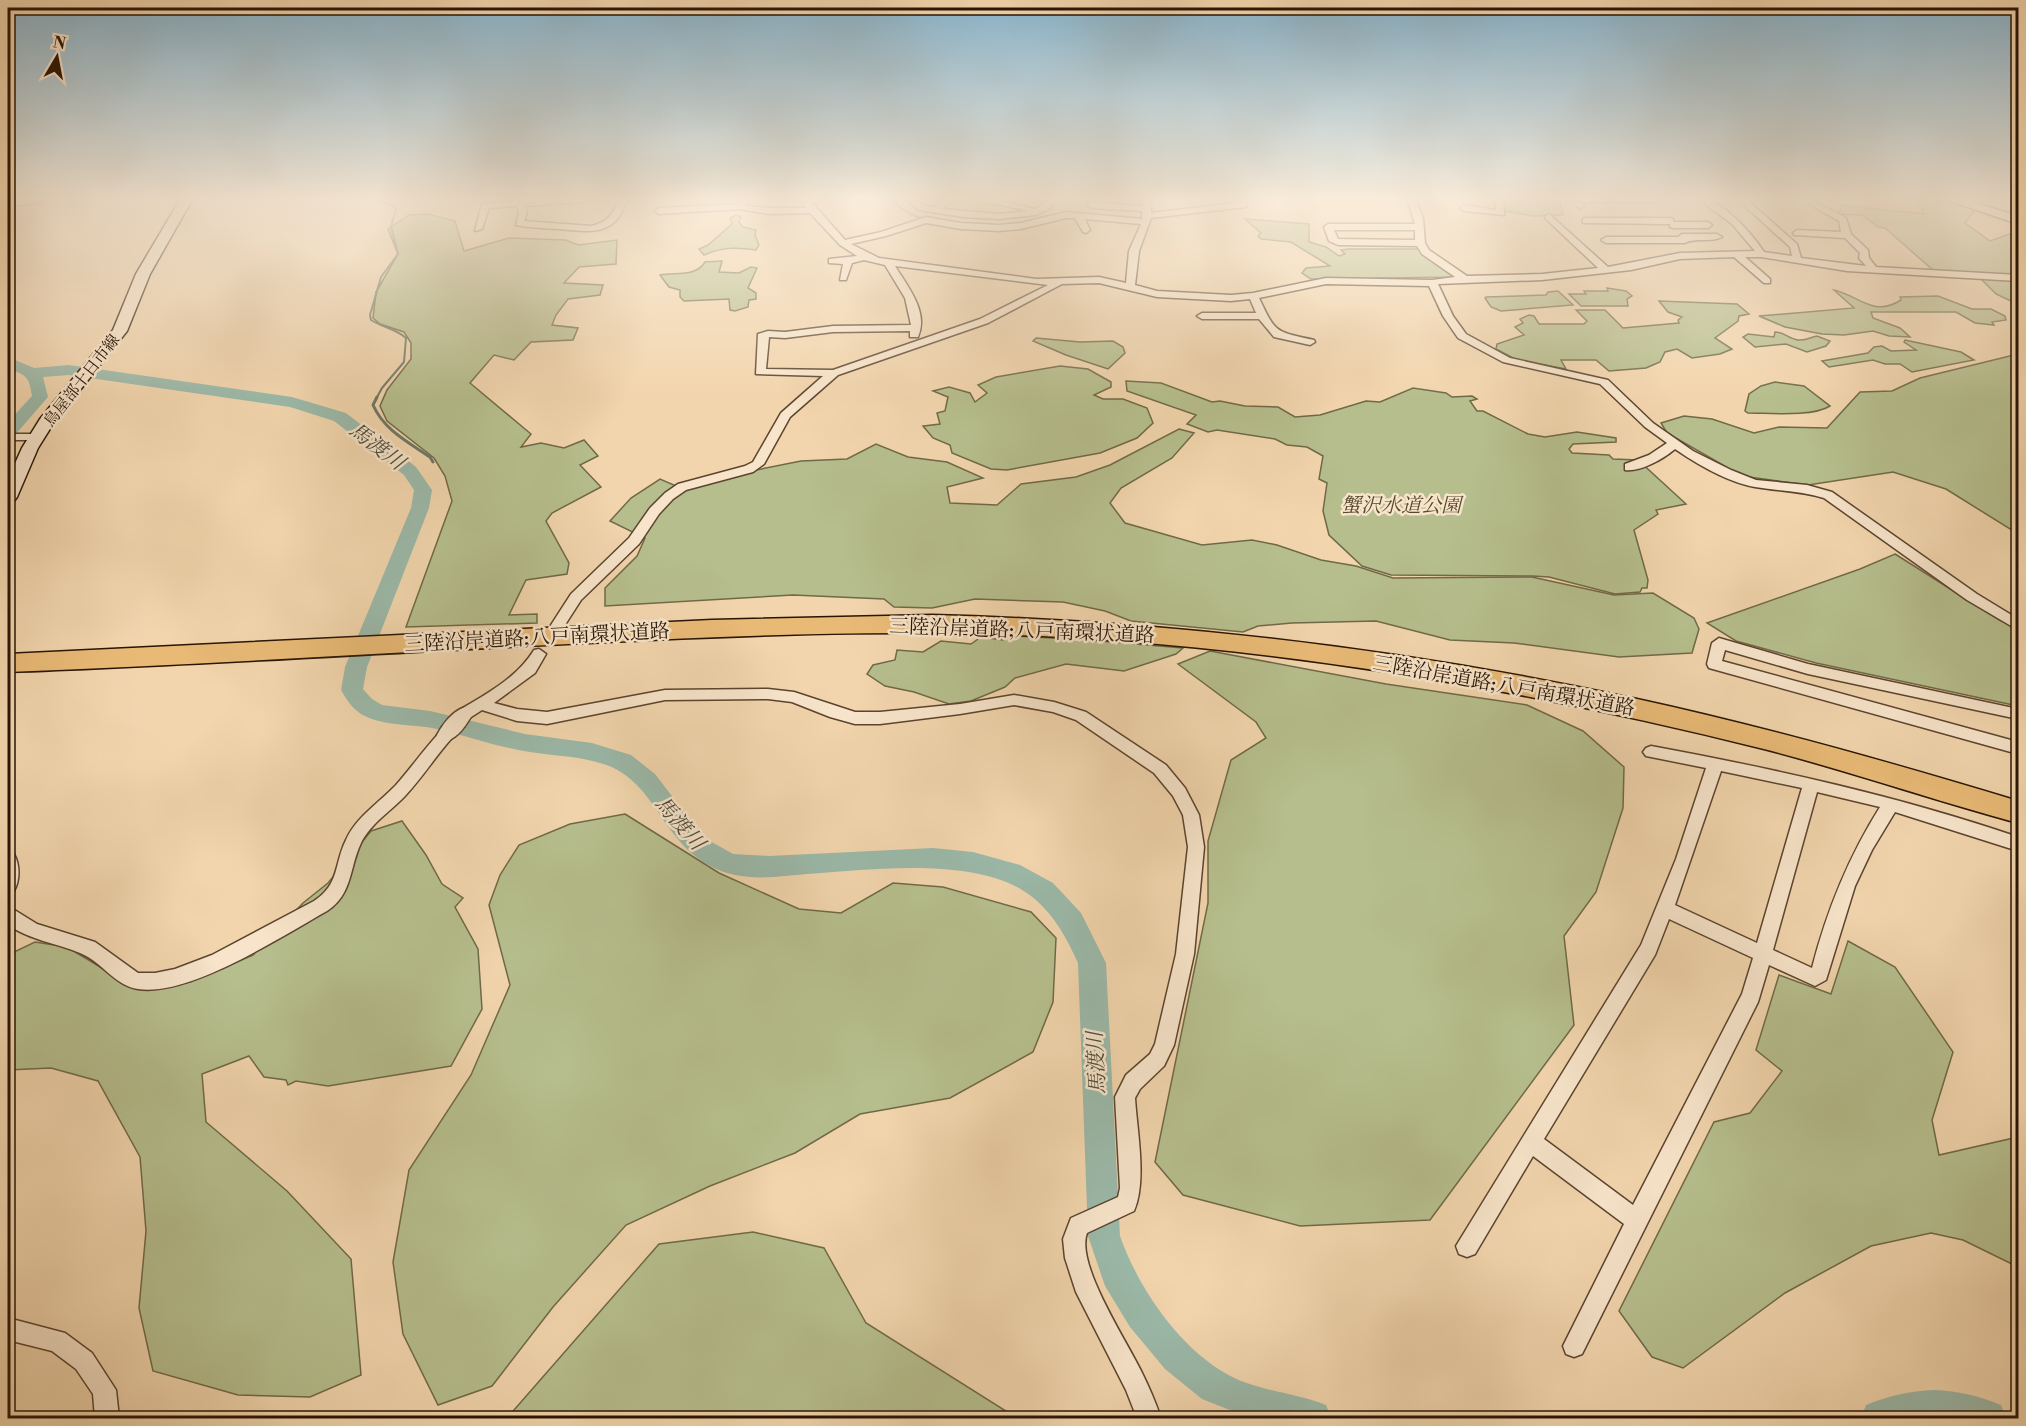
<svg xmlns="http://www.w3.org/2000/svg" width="2026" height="1426" font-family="'Libre Bodoni','Noto Serif JP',serif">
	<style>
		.green { fill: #b6be8d; stroke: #706948; stroke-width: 1.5 }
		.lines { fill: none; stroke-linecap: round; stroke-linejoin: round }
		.stream-far1 { stroke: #6d7767; stroke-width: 2 }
		.stream { stroke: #6d7767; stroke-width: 3 }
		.river { fill: #9bb9a9; fill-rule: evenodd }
		.minor-casing { stroke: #5b442e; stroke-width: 3 }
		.tertiary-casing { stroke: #5b442e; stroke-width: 3 }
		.secondary-casing { stroke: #291404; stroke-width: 3 }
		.motorway-casing { stroke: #291404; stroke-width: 3 }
		.minor { fill: #f7e4ca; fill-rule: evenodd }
		.tertiary { fill: #f7e4ca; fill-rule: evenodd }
		.secondary { fill: #f7e4ca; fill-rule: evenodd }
		.motorway { fill: #e9ba76; fill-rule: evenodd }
		.labels { text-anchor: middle; stroke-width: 5; stroke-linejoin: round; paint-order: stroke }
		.far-street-label { font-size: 16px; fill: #291404; stroke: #f7e4ca }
		.park-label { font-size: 20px; font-style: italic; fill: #53472d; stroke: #f7e4ca }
		.street-label { font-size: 20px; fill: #291404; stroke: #f7e4ca }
		.water-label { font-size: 21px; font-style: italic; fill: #514e3e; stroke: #f7e4ca }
	</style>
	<rect width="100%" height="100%" fill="#f2d5ad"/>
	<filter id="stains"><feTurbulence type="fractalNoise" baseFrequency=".00333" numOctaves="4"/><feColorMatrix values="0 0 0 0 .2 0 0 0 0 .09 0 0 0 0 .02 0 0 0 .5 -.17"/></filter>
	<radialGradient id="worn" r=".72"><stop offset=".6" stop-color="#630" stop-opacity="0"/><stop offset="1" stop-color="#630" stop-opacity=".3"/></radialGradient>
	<!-- green -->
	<g class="green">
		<path d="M1503 198H1559L1563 215 1533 216 1505 211Z"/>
		<path d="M1916 198H1939L1976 209 1965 223 1990 241 2018 231V276L1934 271 1885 228 1878 227 1862 215 1839 214 1841 205 1924 214Z"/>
		<path d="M428 214 455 221 464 251 509 238 566 240 578 245 617 240 616 264 579 267 564 283 603 285 600 295 568 299 556 315 552 325 578 328 573 340 531 342 514 360 494 355 470 383 531 434 521 447 541 443 564 448 584 440 598 456 580 465 601 487 552 513 546 521 569 563 567 574 526 580 509 615 537 614V623L406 627 452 501 445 476 434 458 387 421 380 406 387 390 411 359V343L404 332 380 324 373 318 376 292 398 254 388 229 409 215Z"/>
		<path d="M736 215 741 217 739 222 743 227 756 230 755 235 759 245 756 250C736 247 723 247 704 255L699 249 708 245 732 224 730 218Z"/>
		<path d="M1245 219 1309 224V242L1326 247 1339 256 1345 254 1341 250 1349 249H1419L1456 277 1311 279 1302 273 1306 268 1330 266 1291 242 1261 239 1258 236 1261 233Z"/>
		<path d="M722 261 719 272 739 273 751 267 757 268 748 288 756 293V299L749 300 748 307 735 311 730 310 729 299 684 301 680 297V290L669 287 660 275C677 272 696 277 705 262Z"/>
		<path d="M1981 279 2018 280V322L2014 319 2015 303 1996 294Z"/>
		<path d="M1607 288 1626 291 1632 296 1627 299 1628 306H1581L1569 294H1586L1584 291H1608Z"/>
		<path d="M1834 290C1858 295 1873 318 1901 300L1900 297 1938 296 1972 309H1991L2005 316 2006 320 1992 322 1994 325 1975 323 1956 312H1871L1873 318 1900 328 1910 337 1889 336 1873 331 1844 335 1822 334 1785 327 1759 316 1854 308Z"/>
		<path d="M1558 291 1573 305 1501 311 1491 307 1485 298 1486 297 1546 295 1548 292Z"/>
		<path d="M1659 301 1737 304 1749 314 1739 316 1738 321 1715 338 1732 349 1720 354 1692 358 1677 349 1665 352 1660 362 1646 368 1609 371 1596 360H1561L1566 369 1517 360 1496 349 1497 344 1524 335 1515 327 1523 323 1520 319 1529 315 1534 316 1539 324H1584L1587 321 1576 310H1605L1623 328 1679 323 1678 320 1682 317 1668 312Z"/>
		<path d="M1775 332C1784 332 1789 339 1798 340 1807 341 1810 337 1817 336L1830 341 1826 346 1807 352 1786 344 1755 347 1743 337 1748 334 1774 337Z"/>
		<path d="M1036 338 1080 342 1113 341 1123 347 1125 353 1108 369 1066 355 1033 341Z"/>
		<path d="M1905 340 1961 352 1974 360 1912 372 1900 364H1885L1873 360 1829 367 1822 361 1868 353 1874 347 1882 346 1891 351 1916 350 1904 342Z"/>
		<path d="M2018 354V534L1946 489 1893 472 1808 485 1742 476 1667 433 1661 423 1684 416 1712 419 1754 433 1779 427 1827 428 1860 392 1892 391 1920 378Z"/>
		<path d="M1060 366 1088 369 1111 382V387L1094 395 1103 399H1123L1147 408 1153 423 1137 438 1100 453 1007 470 991 469 952 453 950 445 933 438 923 426 940 424 937 413 945 411 948 397 933 391 949 387 970 393 975 402 987 393 978 385 996 377Z"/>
		<path d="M1126 381 1161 383 1212 402 1220 401 1245 406 1278 407 1295 417 1320 415 1366 401 1380 402 1413 388 1446 393 1452 397 1472 396 1477 399 1470 401 1477 411H1483L1528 434 1545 437 1577 432 1616 438V442L1573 444 1569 449 1572 453 1609 455 1613 459 1638 460 1686 504 1656 510 1658 514 1634 530 1648 580 1647 588H1642L1640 592 1615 594 1549 577 1532 576 1391 575 1362 566 1329 535 1323 511 1327 483 1319 479 1323 456 1307 447 1287 445 1275 439 1217 430 1208 432 1187 424 1196 415 1127 391Z"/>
		<path d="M1775 382 1804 386 1830 406C1813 417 1769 413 1748 413L1745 411 1749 394 1761 386Z"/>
		<path d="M1179 429 1194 433 1172 458 1121 488 1110 503 1125 523 1202 545 1252 540 1277 545 1321 560 1356 566 1393 578 1532 577 1614 595 1653 593 1694 618 1699 629 1692 653 1619 657 1514 643 1450 640 1376 621 1292 623 1258 626 1243 632 1131 621 1105 611 1063 602 975 599 932 608 894 607 884 599 793 595 605 606V588L637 556 645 538 610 521 631 498 660 479 676 486 801 461 847 459 876 444 908 457 947 462 983 478 947 487 950 503 997 505 1021 484 1076 477 1110 465Z"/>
		<path d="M1895 554 2001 621H2018V706L1816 663 1736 641 1707 623 1860 569Z"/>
		<path d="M1015 636 1088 640 1183 648 1176 654 1124 671 1066 664 1015 678 1005 687 971 701 949 704 914 692 885 686 867 674 873 665 895 660 897 650 923 652 941 641 971 644 981 637 1003 640Z"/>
		<path d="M1210 651 1386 684 1527 705 1583 731 1624 767 1623 808 1596 892 1564 936 1574 1025 1430 1220 1300 1226 1183 1195 1155 1162 1208 903V841L1231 760 1266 738 1256 722 1178 664Z"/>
		<path d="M625 814 719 873 799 909 841 913 893 883 943 887 1031 912 1056 938 1053 1002 1033 1052 950 1098 860 1114 795 1153 710 1186 626 1225 553 1307 492 1386 438 1405 403 1334 393 1262 409 1170 471 1075 510 985 489 905 500 875 519 845 570 824Z"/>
		<path d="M402 821 426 855 442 884 463 898 455 907 478 949 482 1009 451 1066 328 1086 296 1081 288 1085 286 1080 264 1077 249 1056 202 1074 206 1122 287 1191 351 1259 361 1375 310 1397 238 1395 153 1371 139 1308 146 1231 140 1157 98 1081 51 1068 8 1070V961L16 951 35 942 67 947 112 974 151 989 190 982 253 955 303 903 328 883 371 831Z"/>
		<path d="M1848 941 1895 967 1953 1052 1932 1120 1939 1155 2018 1137V1267L1963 1240 1931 1233 1871 1246 1785 1293 1683 1368 1652 1357 1619 1311 1714 1122 1750 1113 1782 1071 1756 1050 1779 975 1831 994Z"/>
		<path d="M753 1232 824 1248 866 1323 1017 1418H507L659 1244Z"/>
	</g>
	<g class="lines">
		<!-- stream-far1 -->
		<g class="stream-far1">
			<path d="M360 198 390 204 396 209 391 226 398 254 381 277 370 315 371 320C382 327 396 329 406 338L404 362 382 388 376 399"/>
			<path d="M887 198 910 214 924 219"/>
		</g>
		<!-- stream -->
		<path class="stream" d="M377 397 373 405C384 430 408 442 430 457L433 462"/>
		<!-- river -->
		<g class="river">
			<path d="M8 357 34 368 69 365 292 397 346 413 416 467 432 490 429 508 367 667 363 689 372 699 382 705 430 711 525 734 592 743 631 755 655 774 698 830 710 841 733 854 769 856 933 848 973 852 1020 865 1053 883 1081 913 1106 963 1120 1236C1138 1287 1177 1345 1225 1373 1255 1391 1294 1392 1326 1405L1331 1418H1250L1202 1399 1165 1369 1130 1327 1105 1286 1088 1236 1078 963C1067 939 1056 918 1036 900 984 854 872 870 807 874 784 876 758 880 735 875 660 858 663 780 600 763 575 755 549 756 524 751 493 746 463 734 432 728 409 724 382 726 361 714 352 708 346 699 341 690L345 667 411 508 414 490 404 475 334 421 290 407 69 375 43 377 48 397 14 436 8 437V422L32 396C29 375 26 376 8 368Z"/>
			<path d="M1934 1390C1958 1391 1979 1396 2001 1405L2006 1418H1861L1866 1405C1888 1396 1910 1391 1934 1390Z"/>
		</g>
		<defs>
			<g id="minor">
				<path d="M515 198H523L524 201 597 198 593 201 525 206 527 213 524 221 591 226C607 223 614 214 619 198H627C617 237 591 232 559 229 544 228 530 228 516 225L519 213 517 206 489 208 482 229 475 231 482 204 516 201Z"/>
				<path d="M742 198H750L746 206 770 208H806L799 198H808L845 240 881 232 926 217 961 223 999 225 1021 223 1066 212 1142 219V211L1091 208 1087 205 1091 202 1142 206 1143 198H1151V213L1236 203 1232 198H1241L1247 205 1246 207 1151 218 1139 251 1135 285 1157 291 1231 295 1253 293 1326 278 1432 280 1455 277 1422 254 1417 246 1338 245 1329 241 1324 227 1328 224H1415L1407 198H1415L1423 218 1425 243 1429 250 1467 276 1542 274 1598 268 1546 219 1545 217 1549 214 1608 267 1680 253 1755 251 1732 224 1697 198C1721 198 1751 232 1764 252L1792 256 1790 247 1736 198H1745L1797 244 1801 258 1866 266 1859 258 1860 253 1845 238 1794 235 1793 233 1797 230 1841 232 1839 221 1809 204 1816 202 1846 218 1851 234 1868 250 1869 258 1876 267 2018 275V281L1847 271 1761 257H1745L1770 279V283H1764L1734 257 1680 259 1631 270 1542 280 1438 284 1453 316 1466 334 1510 358 1608 380 1653 423 1693 451 1731 470 1756 480 1807 485 1832 492 1977 594 2018 619V630L1967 600 1824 498C1801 491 1778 491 1755 487 1727 482 1697 464 1675 449 1663 459 1641 472 1625 470V464L1649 455 1667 443 1645 427 1600 384 1503 362 1458 338 1443 316 1429 286 1326 284 1259 298C1276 334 1275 331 1314 340L1315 342 1310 345 1274 337 1259 319H1202L1197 316 1202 313H1256L1250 299 1231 301 1157 297 1099 283 1062 284 988 323 838 375 790 417 764 464 753 472 686 490 673 499 659 514 639 544 581 600 563 628H553L551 625 571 594 629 538 650 508 665 493 678 484 745 466 753 462 781 413 823 376 756 374 758 334 768 331 785 332 833 326 911 325 905 298 885 265 864 260 852 263 846 280H840L843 264 829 263V259L857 256 840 245 810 213 770 214 739 209 659 214 655 211 659 208 738 204ZM1066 218H1075L1083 232 1086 233 1090 230 1085 219 1141 224 1129 251 1126 283 1099 277 1036 279 879 258 851 244 886 236 926 223 961 229 999 231 1021 229ZM1334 230H1415V240L1338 239ZM895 266 1048 285 980 319 833 370 766 369 769 337 785 338 833 332 910 331V337H918C929 312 908 287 895 266Z"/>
				<path d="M905 198H914L922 205 934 207 945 198H954L943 209 999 214 1028 211 971 198H989L1035 209 1042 205 1048 198H1057L1049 209 1036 215 999 219 963 217 919 210Z"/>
				<path d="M1495 198H1503L1504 215 1464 211 1460 208 1464 205 1496 210Z"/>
				<path d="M1570 199V198L1662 199 1658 202H1581L1584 206 1580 209Z"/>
				<path d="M1586 218H1670L1673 219V222H1708L1712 225 1708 228H1673L1670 227V224L1583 223V219Z"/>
				<path d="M1682 234H1717L1722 237C1711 243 1695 237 1685 243H1606L1601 240 1606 237H1678Z"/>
				<path d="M8 434H36L42 437 36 440H8Z"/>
				<path d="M1719 638 1808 664 2018 709V719L1808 674 1725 650 1722 661 2018 742V754L1709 668 1707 664 1712 643Z"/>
				<path d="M539 649 546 654 535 673 494 703 517 709 547 712 665 690 768 689 794 692 855 712H880L960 704 1014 695 1054 702 1086 712 1166 765 1185 788 1199 815 1204 847 1194 954 1174 1045 1164 1066 1140 1089 1135 1098C1137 1131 1147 1181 1134 1211L1087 1233C1075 1265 1129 1344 1143 1375 1150 1389 1156 1404 1161 1418H1137L1126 1390 1076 1292 1065 1258 1063 1239 1071 1218 1118 1197 1120 1188 1115 1097 1126 1075 1150 1054 1155 1044 1176 954 1188 847 1183 815 1173 796 1154 773 1076 720 1053 712 1014 705 960 714 880 724H855L830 717 792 702 768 699 665 700 547 724 517 721 482 710 468 719H458L455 715 458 711C486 694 516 679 534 650Z"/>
				<path d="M446 729 451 731 454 735 451 739C435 757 422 778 405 796 391 811 370 824 361 843 349 868 353 894 327 911 282 936 189 997 138 989 115 986 101 961 80 953 56 943 30 940 8 925V906L37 924 95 942 138 973H155L175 969 212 955 314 901C340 884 334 864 346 840 356 817 379 803 396 785 411 768 425 748 441 731Z"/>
				<path d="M1651 746C1775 769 1898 796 2018 837V851L1895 812 1872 850 1855 886 1826 980 1815 986 1769 965 1758 1002 1582 1354 1574 1357 1566 1354 1563 1346 1624 1224 1533 1156 1475 1254 1467 1257 1459 1254 1456 1246 1641 945 1676 859 1706 768 1646 756 1643 752 1646 748ZM1721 771 1802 788 1757 943 1675 905ZM1817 792 1880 807C1848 858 1827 910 1812 968L1773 950ZM1669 919 1753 958 1742 994 1633 1205 1544 1139 1655 955Z"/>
				<path d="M8 852 14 854C20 865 20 880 14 891L8 893Z"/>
				<path d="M8 1318 65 1333 92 1353 116 1390 119 1418H95L93 1394 76 1369 52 1351 8 1340Z"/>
			</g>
			<path id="tertiary" d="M463 708 469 710 472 715C465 727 454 744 440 740L437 735C442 725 452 712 463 708Z"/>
			<g id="secondary">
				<path d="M20 198H47L41 202 8 207V201Z"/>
				<path d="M181 198H193L150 274 127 331 53 424 38 448 17 497 14 501 8 502V479L22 448 40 419 113 330 136 274Z"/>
				<path d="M1941 198H1960L2018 216V224Z"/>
			</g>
			<path id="motorway" d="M932 615C1169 621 1405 649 1637 699 1766 727 1893 763 2018 801V823C1933 800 1849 771 1764 749 1552 696 1337 657 1120 641 943 627 766 634 589 643 395 652 201 665 8 672V654L712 620Z"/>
		</defs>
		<!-- minor casing -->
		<use href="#minor" class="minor-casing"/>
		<!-- tertiary casing -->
		<use href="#tertiary" class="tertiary-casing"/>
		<!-- secondary casing -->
		<use href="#secondary" class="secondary-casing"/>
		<!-- motorway casing -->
		<use href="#motorway" class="motorway-casing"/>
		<!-- minor -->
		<use href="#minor" class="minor"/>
		<!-- tertiary -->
		<use href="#tertiary" class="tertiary"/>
		<!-- secondary -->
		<use href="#secondary" class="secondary"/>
		<!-- motorway -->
		<use href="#motorway" class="motorway"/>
	</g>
	<!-- sky -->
	<linearGradient id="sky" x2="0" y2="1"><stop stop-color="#89b6cf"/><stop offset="0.5" stop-color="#f9ecda"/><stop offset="1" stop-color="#f9ecda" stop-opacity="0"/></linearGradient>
	<rect width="2026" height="398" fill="url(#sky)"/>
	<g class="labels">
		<!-- far-street labels -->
		<g class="far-street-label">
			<text transform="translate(81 380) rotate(-52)" y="6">鳥屋部十日市線</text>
		</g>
		<!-- park labels -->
		<g class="park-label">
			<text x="1401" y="512">蟹沢水道公園</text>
		</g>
		<!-- street labels -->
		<g class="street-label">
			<text transform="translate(1022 630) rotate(2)" y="7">三陸沿岸道路;八戸南環状道路</text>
			<text transform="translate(537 637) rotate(-3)" y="7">三陸沿岸道路;八戸南環状道路</text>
			<text transform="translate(1504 685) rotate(10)" y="7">三陸沿岸道路;八戸南環状道路</text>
		</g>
		<!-- water labels -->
		<g class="water-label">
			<text transform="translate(377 446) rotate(37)" y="7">馬渡川</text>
			<text transform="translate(680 823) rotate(49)" y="7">馬渡川</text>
			<text transform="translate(1096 1063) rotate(-93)" y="7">馬渡川</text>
		</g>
	</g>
	<!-- margin -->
	<rect width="2026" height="1426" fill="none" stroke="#f2d5ad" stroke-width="30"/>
	<rect x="9" y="9" width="2008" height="1408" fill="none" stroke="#291404" stroke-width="3"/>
	<rect x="15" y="15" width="1996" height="1396" fill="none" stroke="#291404" stroke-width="1.5"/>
	<!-- north arrow -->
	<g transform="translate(57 57) rotate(10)" stroke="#f7e4ca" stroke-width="4.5" paint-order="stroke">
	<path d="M0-4.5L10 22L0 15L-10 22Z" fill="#291404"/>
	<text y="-9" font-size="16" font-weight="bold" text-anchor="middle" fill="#291404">N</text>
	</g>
	<rect width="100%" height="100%" filter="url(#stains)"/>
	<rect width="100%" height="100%" fill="url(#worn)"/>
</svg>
